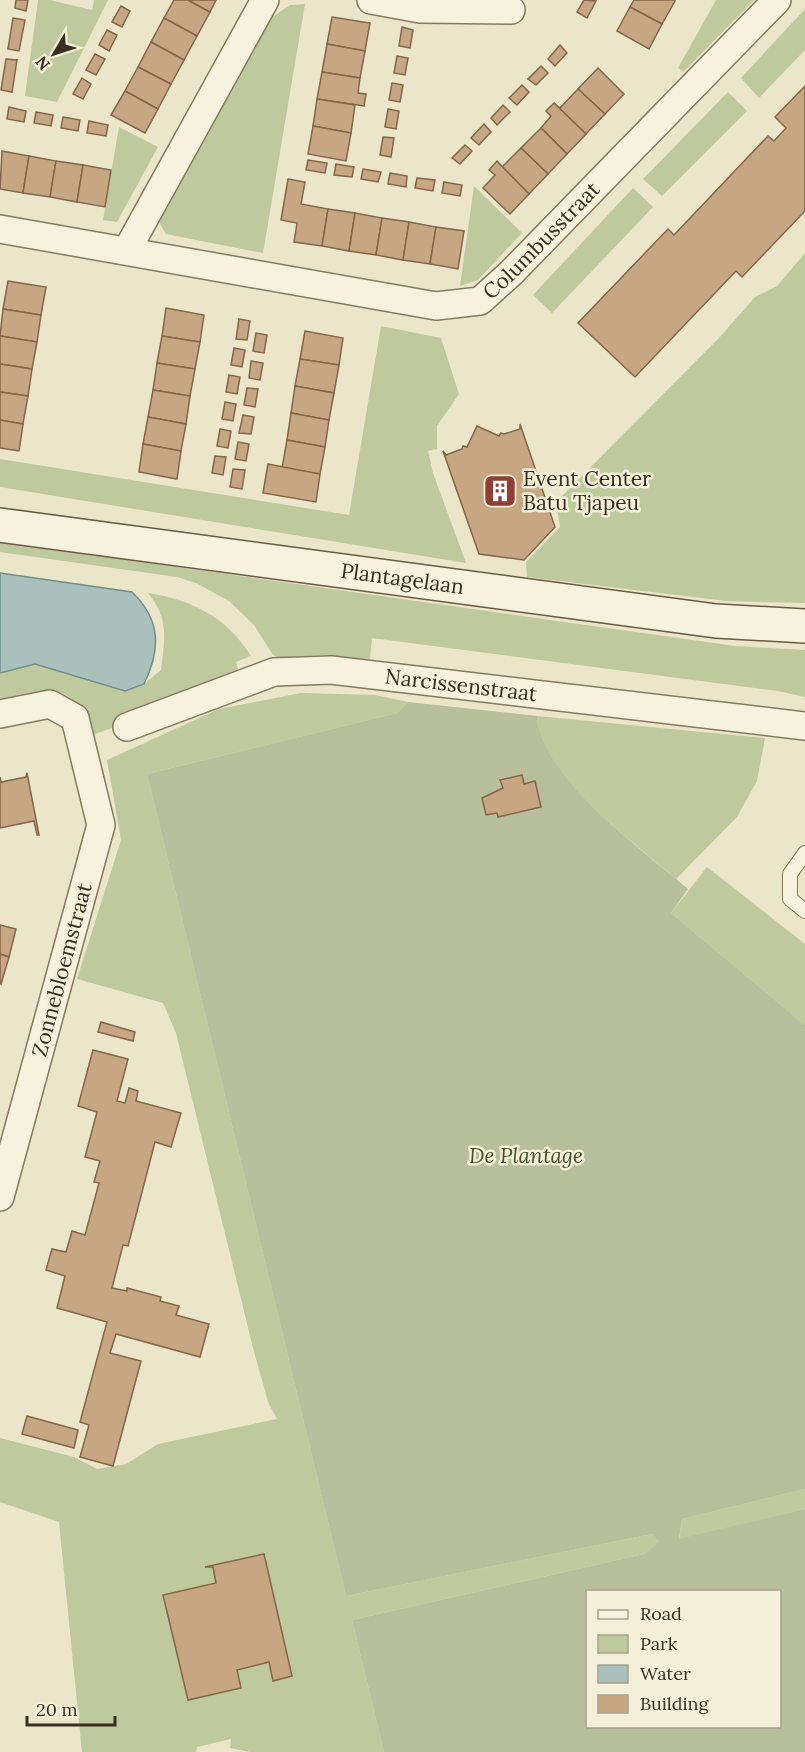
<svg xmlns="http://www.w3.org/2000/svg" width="805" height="1752" font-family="Lora,serif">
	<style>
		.green { fill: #bfc99e }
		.cemetery { fill: #b7bf9c; fill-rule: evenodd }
		.water { fill: #aac0bc; stroke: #718e8a; stroke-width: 1.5 }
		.building { fill: #c6a683; stroke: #846648; stroke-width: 1.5 }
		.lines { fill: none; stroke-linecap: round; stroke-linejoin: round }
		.lane-casing { stroke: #867960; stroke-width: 16 }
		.street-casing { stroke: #867960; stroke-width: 30 }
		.secondary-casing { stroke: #685a43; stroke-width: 36 }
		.lane { stroke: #f6f2dd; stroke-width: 14 }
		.street { stroke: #f6f2dd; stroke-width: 27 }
		.secondary { stroke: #f6f2dd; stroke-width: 33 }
		.labels { text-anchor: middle; stroke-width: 5; stroke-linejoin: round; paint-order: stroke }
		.street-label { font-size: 21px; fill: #382f22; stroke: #f3efd9 }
		.poi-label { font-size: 21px; fill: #382f22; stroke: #f3efd9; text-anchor: start }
		.park-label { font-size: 21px; font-style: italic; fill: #44532a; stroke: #f3efd9 }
	</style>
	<rect width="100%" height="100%" fill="#ebe5ca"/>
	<!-- green -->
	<g class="green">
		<path d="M38 0H50L92 10 94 0H108L57 102 25 96Z"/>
		<path d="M716 0H754L683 72 678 68Z"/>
		<path d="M305 4 263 253 166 234 159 222 271 18 290 5Z"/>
		<path d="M805 9V50L759 98 741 78Z"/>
		<path d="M728 92 747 111 662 196 643 179Z"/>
		<path d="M119 127 158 147 117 222 103 220Z"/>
		<path d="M474 186 522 233 478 280 460 286Z"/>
		<path d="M633 188 653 207 552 313 533 295Z"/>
		<path d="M805 253V603L726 601 527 577 526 562 560 527 556 502 719 338 755 297 777 286Z"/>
		<path d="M381 326 441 338 459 394 437 426V449L428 451 433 473 466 563 0 487V459L349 515Z"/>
		<path d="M0 542 735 646 805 650V697L778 691 372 638 370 659 319 655 279 658 273 655 254 625 229 601 196 583 177 577 0 552Z"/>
		<path d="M148 593C192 600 227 617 251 656L236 662 239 672 126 723 92 735C73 679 49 688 0 699V673L35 664 125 691 144 684 161 670C165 639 169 618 148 593Z"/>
		<path d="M301 693 375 695 408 702 397 713 147 774 346 1596 652 1534 659 1542 644 1554 352 1620 384 1752H250L230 1748 231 1739 197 1747 196 1752H82L59 1522 0 1502V1438L74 1457 97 1469 126 1464 158 1444 277 1419 268 1402 253 1348 176 1033 163 1003 77 979 121 840 107 760 219 709Z"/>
		<path d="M537 716 765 738 757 781 737 817 676 879C632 840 541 777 537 716Z"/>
		<path d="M707 867 805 944V1025L671 913Z"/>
		<path d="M805 1489V1509L679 1540 682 1519Z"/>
	</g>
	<!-- cemetery -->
	<path class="cemetery" d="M408 702 537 716C541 778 642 849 688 889L671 913 805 1025V1489L682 1519 679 1539 805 1509V1752H384L352 1620 644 1554 659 1542 652 1534 346 1596 147 774 397 713ZM588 1592H780V1726H588Z"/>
	<!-- water -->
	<path class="water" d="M0 573 132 592C161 620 161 649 144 684L125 691 35 664 0 673Z"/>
	<!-- building -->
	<g class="building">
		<path d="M16 0H28L26 11 15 8Z"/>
		<path d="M174 0H188L210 12 197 36 164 18Z"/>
		<path d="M188 0H216L210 12Z"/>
		<path d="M584 0 596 1 587 18 577 12Z"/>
		<path d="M634 0H675V1L662 24 630 7Z"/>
		<path d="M121 6 130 11 122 27 112 22Z"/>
		<path d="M630 7 662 24 649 49 617 31Z"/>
		<path d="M332 17 370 23 365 51 327 44Z"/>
		<path d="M13 18 25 20 19 51 8 49Z"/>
		<path d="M164 18 197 36 184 60 151 42Z"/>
		<path d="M402 27 413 30 410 48 399 46Z"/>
		<path d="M107 30 117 35 109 51 99 45Z"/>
		<path d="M151 42 184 60 171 84 138 67Z"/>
		<path d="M327 44 365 51 360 78 322 72Z"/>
		<path d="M560 45 567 53 555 66 548 59Z"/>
		<path d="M95 54 105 59 96 75 86 70Z"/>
		<path d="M397 56 408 58 405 75 394 73Z"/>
		<path d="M6 59 17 60 12 92 1 90Z"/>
		<path d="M541 66 548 73 536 85 528 79Z"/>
		<path d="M138 67 171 84 158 109 125 91Z"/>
		<path d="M598 68 624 94 605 114 578 89Z"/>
		<path d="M322 72 360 78 358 93 366 94 364 106 317 99Z"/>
		<path d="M82 78 91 84 83 99 73 94Z"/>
		<path d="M392 83 403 85 400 102 389 100Z"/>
		<path d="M522 85 529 92 517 105 509 98Z"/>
		<path d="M805 86V211L742 277 736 271 635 377 578 323 668 229 674 235 768 136 774 141 786 128 775 117Z"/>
		<path d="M578 89 605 114 586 134 554 103 560 108Z"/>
		<path d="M125 91 158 109 145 133 111 115Z"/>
		<path d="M317 99 355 105 351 133 313 126Z"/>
		<path d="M554 103 586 134 567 154 541 128 551 116 546 111Z"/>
		<path d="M503 105 510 112 497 125 491 118Z"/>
		<path d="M9 107 26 111 24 122 7 119Z"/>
		<path d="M388 109 399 111 396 129 385 127Z"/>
		<path d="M36 112 53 115 51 126 34 123Z"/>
		<path d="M63 117 80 120 78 131 61 128Z"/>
		<path d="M89 121 108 125 106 136 87 133Z"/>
		<path d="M484 124 491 132 479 145 471 138Z"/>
		<path d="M313 126 351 133 346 161 308 154Z"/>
		<path d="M541 128 567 154 548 174 521 148Z"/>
		<path d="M383 137 394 138 391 157 380 155Z"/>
		<path d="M465 145 472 151 460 164 452 158Z"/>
		<path d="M521 148 548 174 529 194 502 167Z"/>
		<path d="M2 151 29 156 23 193 0 189Z"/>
		<path d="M29 156 56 161 50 197 23 193Z"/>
		<path d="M308 160 327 163 325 173 306 170Z"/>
		<path d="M56 161 83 165 77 202 50 197Z"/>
		<path d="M497 161 529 194 510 214 483 188 495 175 489 170Z"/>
		<path d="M336 164 354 167 352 177 334 175Z"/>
		<path d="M83 165 111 170 105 207 77 202Z"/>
		<path d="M363 169 381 172 378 182 361 179Z"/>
		<path d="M390 173 407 176 406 187 388 184Z"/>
		<path d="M417 178 435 180 433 191 415 188Z"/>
		<path d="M288 179 305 182 301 204 328 209 322 246 294 242 297 223 281 220Z"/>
		<path d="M444 182 462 185 460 196 442 193Z"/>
		<path d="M328 209 355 213 349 251 322 246Z"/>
		<path d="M355 213 382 218 376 255 349 251Z"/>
		<path d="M382 218 409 222 403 260 376 255Z"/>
		<path d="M409 222 436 227 430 264 403 260Z"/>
		<path d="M436 227 464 231 458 269 430 264Z"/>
		<path d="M8 281 46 287 41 315 3 309Z"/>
		<path d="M166 308 204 315 200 342 162 336Z"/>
		<path d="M3 309 41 315 37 342 0 336Z"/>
		<path d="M239 319 250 321 247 340 236 339Z"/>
		<path d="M305 331 343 338 339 365 300 359Z"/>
		<path d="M256 333 267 335 264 353 253 351Z"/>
		<path d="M0 336 37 342 32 369 0 364Z"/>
		<path d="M162 336 200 342 195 369 157 363Z"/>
		<path d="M234 348 245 350 242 367 231 365Z"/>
		<path d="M300 359 339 365 334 393 295 386Z"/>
		<path d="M251 361 263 363 260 380 249 378Z"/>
		<path d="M157 363 195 369 190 396 153 390Z"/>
		<path d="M0 364 32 369 28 396 0 392Z"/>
		<path d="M229 375 240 377 237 394 226 392Z"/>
		<path d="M295 386 334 393 329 420 291 413Z"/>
		<path d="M247 388 258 389 255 407 244 405Z"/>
		<path d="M153 390 190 396 186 424 148 417Z"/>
		<path d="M0 392 28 396 23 424 0 420Z"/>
		<path d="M225 402 236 404 233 421 222 419Z"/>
		<path d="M291 413 329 420 325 447 287 440Z"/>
		<path d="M243 415 254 417 251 434 239 433Z"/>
		<path d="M148 417 186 424 181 451 143 444Z"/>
		<path d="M0 420 23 424 19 451 0 448Z"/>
		<path d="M520 424 555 527 524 560 479 554 443 451 446 455 462 449 463 446 467 447 477 426 499 436 501 433 504 434 520 429Z"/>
		<path d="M220 429 231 431 228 448 217 446Z"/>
		<path d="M287 440 325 447 320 474 282 468Z"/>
		<path d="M238 442 249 444 246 461 235 459Z"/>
		<path d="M143 444 181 451 177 479 139 472Z"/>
		<path d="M215 456 226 457 223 475 212 473Z"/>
		<path d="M268 464 320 474 316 502 263 493Z"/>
		<path d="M233 469 245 470 242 489 230 487Z"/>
		<path d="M27 773 39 835H37L34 821 0 828V777L1 782 26 777Z"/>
		<path d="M522 775 524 784 535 781 541 807 498 817 497 813 486 815 482 798 503 788 500 780Z"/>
		<path d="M0 925 16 929 9 957 0 954Z"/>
		<path d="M0 954 9 957 1 984 0 983Z"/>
		<path d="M101 1022 135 1032 133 1041 98 1032Z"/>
		<path d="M93 1050 128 1059 117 1101 125 1103 129 1088 138 1091 136 1101 181 1113 171 1147 155 1142 128 1246 123 1245 112 1288 127 1291V1288L161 1297 160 1301 179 1306 176 1315 209 1324 200 1357 116 1334 110 1353 141 1361 113 1466 80 1457 89 1425 80 1422 107 1322 57 1308 65 1276 46 1270 52 1249 66 1252 72 1231 85 1235 99 1183 94 1182 100 1161 85 1157 97 1112 78 1106Z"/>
		<path d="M27 1416 78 1430 74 1448 22 1434Z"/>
		<path d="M264 1554 292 1676 273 1681 269 1662 237 1670 241 1688 188 1700 163 1595 216 1583 213 1567H205Z"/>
	</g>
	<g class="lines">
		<defs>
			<path id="lane" d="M805 853 790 874V899L805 911"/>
			<g id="street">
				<path d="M371 0 420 9 511 10"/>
				<path id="s1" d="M0 229 436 306 480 301 511 273 777 0"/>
				<path d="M127 250 265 0"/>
				<path d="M0 714 50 704 75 718 101 825 0 1197"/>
				<path id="s2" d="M127 727 274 672 331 670 805 726"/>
			</g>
			<g id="secondary">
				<path id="s3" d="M0 525 716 621 805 626"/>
			</g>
		</defs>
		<!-- lane casing -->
		<use href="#lane" class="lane-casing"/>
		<!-- street casing -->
		<use href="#street" class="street-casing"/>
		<!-- secondary casing -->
		<use href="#secondary" class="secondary-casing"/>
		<!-- lane -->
		<use href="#lane" class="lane"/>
		<!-- street -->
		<use href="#street" class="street"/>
		<!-- secondary -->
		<use href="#secondary" class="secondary"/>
	</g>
	<!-- icons -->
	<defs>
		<symbol id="building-square" viewBox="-11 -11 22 22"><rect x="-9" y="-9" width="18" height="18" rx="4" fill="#903e35" stroke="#f3efd9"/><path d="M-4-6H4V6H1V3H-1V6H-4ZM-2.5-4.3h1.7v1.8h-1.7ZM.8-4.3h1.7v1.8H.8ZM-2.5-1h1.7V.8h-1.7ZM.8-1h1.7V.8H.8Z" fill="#fff"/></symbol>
	</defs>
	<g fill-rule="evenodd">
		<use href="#building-square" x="481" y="472" width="38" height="38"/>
	</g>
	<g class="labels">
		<!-- street labels -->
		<g class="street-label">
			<text dy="7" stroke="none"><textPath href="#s1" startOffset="573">Columbusstraat</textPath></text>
			<text dy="7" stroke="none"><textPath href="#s3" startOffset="406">Plantagelaan</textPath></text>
			<text dy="7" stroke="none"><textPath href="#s2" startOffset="345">Narcissenstraat</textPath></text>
			<text transform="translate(62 970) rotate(-75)" y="7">Zonnebloemstraat</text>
		</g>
		<!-- poi labels -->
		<g class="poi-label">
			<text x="523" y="486">Event Center<tspan x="523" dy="24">Batu Tjapeu</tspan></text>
		</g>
		<!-- park labels -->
		<g class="park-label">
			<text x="526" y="1163">De Plantage</text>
		</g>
	</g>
	<!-- legend -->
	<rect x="586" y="1590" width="195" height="138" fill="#f3efd9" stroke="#a8a290" stroke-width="1.5"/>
	<rect x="598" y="1610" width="30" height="9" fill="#f6f2dd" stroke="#a8a290" stroke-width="1.5"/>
	<text x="640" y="1620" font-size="18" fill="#382f22">Road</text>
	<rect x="598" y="1635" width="30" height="18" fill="#bfc99e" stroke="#a8a290" stroke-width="1.5"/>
	<text x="640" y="1650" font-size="18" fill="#382f22">Park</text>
	<rect x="598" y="1665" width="30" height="18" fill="#aac0bc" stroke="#a8a290" stroke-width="1.5"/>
	<text x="640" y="1680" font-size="18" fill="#382f22">Water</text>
	<rect x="598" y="1695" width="30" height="18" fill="#c6a683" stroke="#a8a290" stroke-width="1.5"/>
	<text x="640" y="1710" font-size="18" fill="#382f22">Building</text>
	<!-- north arrow -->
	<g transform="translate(54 54) rotate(231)" stroke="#f3efd9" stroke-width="4.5" paint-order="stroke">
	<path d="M0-4.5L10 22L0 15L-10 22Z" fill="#382f22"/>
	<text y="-9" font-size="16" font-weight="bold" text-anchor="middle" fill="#382f22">N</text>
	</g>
	<!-- scale -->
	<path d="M27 1716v9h88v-9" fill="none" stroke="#382f22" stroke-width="3"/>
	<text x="36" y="1716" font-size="18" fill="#382f22" stroke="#f3efd9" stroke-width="4.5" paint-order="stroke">20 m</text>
</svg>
